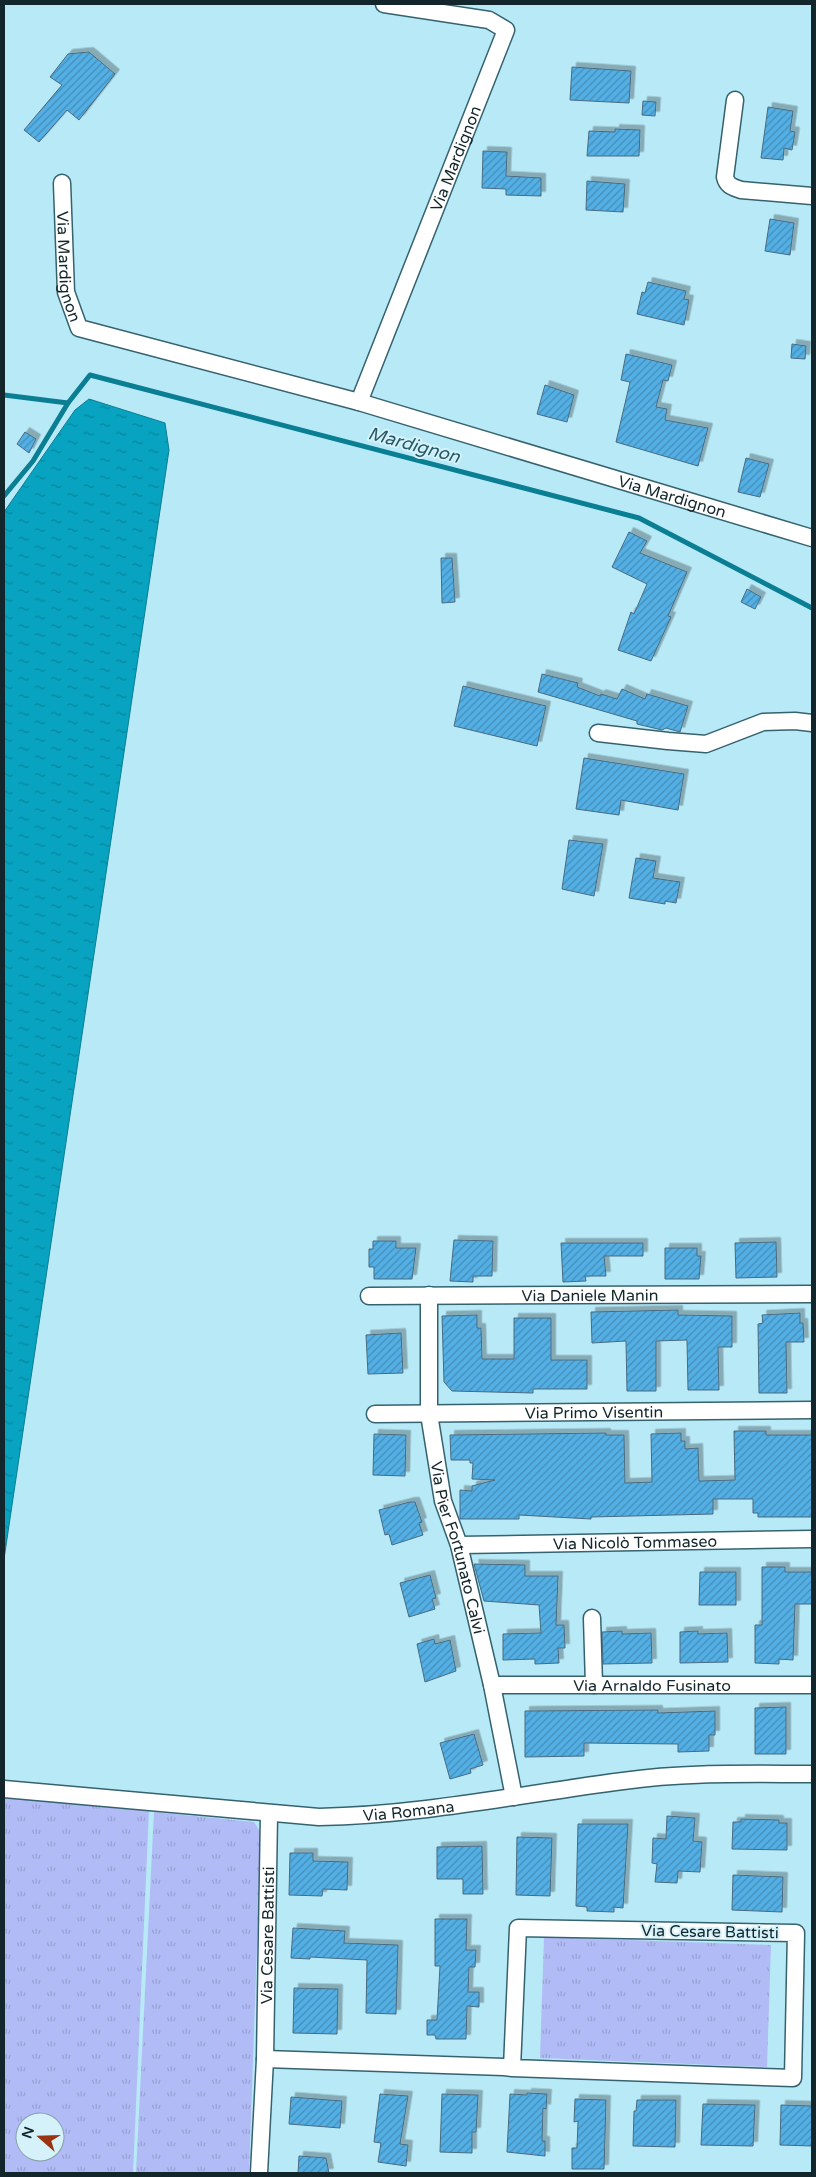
<svg xmlns="http://www.w3.org/2000/svg" width="816" height="2177" font-family="'Varela Round',sans-serif">
	<style>
		.grass { fill: url(#grass-tufts); fill-rule: evenodd }
		.water { fill: url(#water-ripples); stroke: #0a7e93 }
		.lines { fill: none; stroke-linecap: round; stroke-linejoin: round }
		.stream { stroke: #0a7e93; stroke-width: 5 }
		.building { fill: url(#building-hatch); stroke: #486b81; filter: url(#shadow) }
		.minor-casing { stroke: #35626f; stroke-width: 19 }
		.minor { stroke: #fff; stroke-width: 16 }
		.labels { text-anchor: middle; stroke-width: 4; stroke-linejoin: round; paint-order: stroke }
		.street-label { font-size: 16px; fill: #12262b; stroke: #d5f2fb }
		.water-label { font-size: 18px; font-style: italic; fill: #255966; stroke: #d5f2fb }
	</style>
	<defs>
		<pattern id="grass-tufts" width="24" height="20" patternUnits="userSpaceOnUse" patternTransform="scale(1.25)"><rect width="24" height="20" fill="#b1bbf6"/><path d="M3 7l-1-3M5 7V3M7 7l1-3M15 17l-1-3M17 17v-4M19 17l1-3" fill="none" stroke="#97a1d3"/></pattern>
		<pattern id="water-ripples" width="26" height="14" patternUnits="userSpaceOnUse" patternTransform="scale(1.25)"><rect width="26" height="14" fill="#07a3c0"/><path d="M2 4q2-2 4 0t4 0M15 11q2-2 4 0t4 0" fill="none" stroke="#07859c"/></pattern>
		<pattern id="building-hatch" width="6" height="6" patternUnits="userSpaceOnUse" patternTransform="scale(1.25)"><rect width="6" height="6" fill="#53afe4"/><path d="M-1 1l2-2M0 6l6-6M5 7l2-2" fill="none" stroke="#438eb9"/></pattern>
		<filter id="shadow"><feDropShadow dx="4.5" dy="-4.5" stdDeviation="0" flood-color="#0004"/></filter>
	</defs>
	<rect width="100%" height="100%" fill="#b8e9f7"/>
	<!-- grass -->
	<g class="grass">
		<path d="M4 1797 149 1810 133 2173H4ZM25 2122H55V2152H25Z"/>
		<path d="M154 1812 254 1822 261 1833 249 2173H136Z"/>
		<path d="M544 1937 771 1945 767 2067 540 2058Z"/>
	</g>
	<!-- water -->
	<path class="water" d="M89 399 165 423 169 450 4 1559V512L75 410Z"/>
	<g class="lines">
		<!-- stream -->
		<g class="stream">
			<path d="M4 395 68 403"/>
			<path d="M4 496 33 461 68 403 90 375 639 518 812 608"/>
		</g>
	</g>
	<!-- building -->
	<g class="building">
		<path d="M89 52 115 74 79 120 67 110 39 142 24 130 62 85 50 77 68 54Z"/>
		<path d="M572 67 631 71 629 103 570 100Z"/>
		<path d="M643 101 656 102 655 116 642 115Z"/>
		<path d="M768 107 793 111 790 131 795 132 792 150 784 148 783 160 761 158Z"/>
		<path d="M615 129 640 130 639 156H587L589 131 615 132Z"/>
		<path d="M483 151 507 152 506 176 541 178V196L506 195V189L482 188Z"/>
		<path d="M587 181 625 184 623 212 586 210Z"/>
		<path d="M770 219 794 223 790 255 765 251Z"/>
		<path d="M648 282 686 291 684 299 689 300 684 325 637 314 642 292 645 293Z"/>
		<path d="M792 344 806 346 805 359 791 358Z"/>
		<path d="M626 354 672 365 668 381 663 380 656 407 667 409 665 420 708 428 698 466 616 442 630 382 621 380Z"/>
		<path d="M545 385 574 395 567 422 537 414Z"/>
		<path d="M25 432 36 439 29 453 17 444Z"/>
		<path d="M746 458 769 464 760 497 738 492Z"/>
		<path d="M629 532 647 541 640 553 687 572 668 616 671 617 651 661 618 650 631 612 634 614 647 584 612 567Z"/>
		<path d="M441 558H452L455 602 442 603Z"/>
		<path d="M747 589 761 597 755 609 741 602Z"/>
		<path d="M542 674 578 683 577 687 600 696 601 694 617 699 622 689 645 699 647 694 688 706 680 732 666 728 662 730 637 724V721L538 692Z"/>
		<path d="M463 686 546 706 537 746 454 726Z"/>
		<path d="M584 758 684 774 678 810 621 800 619 815 576 809Z"/>
		<path d="M569 840 603 844 594 896 562 889Z"/>
		<path d="M636 858 656 861 653 878 680 882 676 903 665 901V904L629 898Z"/>
		<path d="M454 1240 493 1241 492 1276H473V1282L450 1281Z"/>
		<path d="M373 1241H396V1248H416L412 1279H374V1267H369V1249H373Z"/>
		<path d="M776 1242 777 1277 736 1278 735 1243Z"/>
		<path d="M561 1243H643V1256H604L606 1276H585L586 1281 563 1282Z"/>
		<path d="M665 1248H697V1256H701L699 1279H665Z"/>
		<path d="M678 1310V1315L732 1316V1347H718L719 1390H688L687 1340 656 1341V1391H627L626 1341 592 1343 591 1312Z"/>
		<path d="M800 1313V1323H803L804 1342H786L787 1393H759L758 1324 763 1323 762 1315Z"/>
		<path d="M477 1315V1328H481L482 1359H514V1318H551V1360H587V1389H533V1393L452 1391 444 1382 442 1316Z"/>
		<path d="M401 1333 403 1373 368 1374 366 1335Z"/>
		<path d="M734 1431H766V1435H812V1517H758V1513H753V1499H713V1514L591 1517V1519L519 1515V1519H460V1490L472 1491V1486L495 1480 472 1479 473 1463H470V1460H451L450 1435 606 1433V1435H624L625 1483 652 1482 651 1434 681 1433V1441H685V1449L698 1448 699 1481 735 1480Z"/>
		<path d="M374 1434 406 1435 405 1476 373 1475Z"/>
		<path d="M410 1502H415L422 1522 419 1523 423 1535 392 1545 389 1534 385 1535 379 1510Z"/>
		<path d="M474 1564 525 1565V1576H558L556 1625H564L565 1648H558L559 1663 535 1664V1659L503 1660V1634L541 1633 539 1605 484 1601Z"/>
		<path d="M762 1567H785V1572H812V1604H795L793 1660 779 1659V1664L755 1663V1625H762Z"/>
		<path d="M700 1572H736V1605H699Z"/>
		<path d="M430 1575 436 1598 432 1599 435 1609 409 1617 400 1583Z"/>
		<path d="M622 1631V1634L651 1633 652 1663 603 1664 602 1632Z"/>
		<path d="M698 1631V1634L727 1633 728 1662 680 1663V1632Z"/>
		<path d="M434 1639 435 1644 450 1640 456 1671 425 1682 417 1644Z"/>
		<path d="M786 1707V1754H755V1708Z"/>
		<path d="M658 1710V1713L715 1711V1735H709V1751L678 1752V1744L584 1743V1756L525 1757V1711Z"/>
		<path d="M474 1734 483 1765 470 1769 471 1773 450 1779 440 1743Z"/>
		<path d="M667 1816 695 1818 693 1841 702 1842 700 1872 678 1871 677 1883 655 1882 657 1864 652 1863 653 1838 666 1839Z"/>
		<path d="M741 1819 779 1820V1823H787V1850L732 1849 733 1822H741Z"/>
		<path d="M578 1824H628L623 1908 614 1907V1912L587 1911V1907L576 1906Z"/>
		<path d="M517 1837 552 1838 550 1896 516 1895Z"/>
		<path d="M482 1846 483 1894H463V1879H437V1847Z"/>
		<path d="M290 1853H313V1861L348 1862 347 1890 323 1889 322 1896 289 1895Z"/>
		<path d="M733 1875 783 1877 782 1912 732 1910Z"/>
		<path d="M435 1919H467L466 1950H476L475 1967H469L468 1992H479V2007L467 2006 466 2039H436L435 2035H427V2020H437L440 1966H435Z"/>
		<path d="M293 1928 345 1931 344 1943 398 1945 396 2014 366 2013 367 1960 310 1957V1959L291 1958Z"/>
		<path d="M294 1988 338 1989 337 2034 293 2033Z"/>
		<path d="M527 2093 547 2094 546 2109 543 2108 542 2141H545V2156L507 2152 510 2094 527 2095Z"/>
		<path d="M380 2094 408 2096 400 2144 408 2145 406 2166 378 2162 381 2143 374 2142Z"/>
		<path d="M442 2094 478 2095 476 2132H472V2153L440 2152Z"/>
		<path d="M291 2097 342 2101 340 2128 289 2124Z"/>
		<path d="M575 2099 606 2100 604 2169H572V2148H577L578 2121 574 2122Z"/>
		<path d="M637 2100H676L675 2147 633 2146 634 2111H636Z"/>
		<path d="M703 2104 755 2105 753 2146 701 2145Z"/>
		<path d="M781 2105 812 2106V2146L780 2145Z"/>
		<path d="M299 2156 326 2158 329 2173H298Z"/>
	</g>
	<g class="lines">
		<defs>
			<g id="minor">
				<path d="M735 100 725 177C727 186 733 187 741 190L812 196"/>
				<path id="s1" d="M62 183 66 292 79 328 359 402 812 538"/>
				<path id="s2" d="M359 402 506 30 489 20 384 4"/>
				<path d="M598 733 668 741 706 744 763 722 795 721 812 723"/>
				<path id="s3" d="M429 1295V1414L443 1501 459 1545 492 1685 514 1797"/>
				<path id="s4" d="M369 1296 812 1294"/>
				<path id="s5" d="M375 1414 812 1410"/>
				<path id="s6" d="M459 1545 812 1539"/>
				<path d="M592 1618 594 1685"/>
				<path id="s7" d="M492 1685H812"/>
				<path id="s8" d="M4 1789 319 1817C421 1815 522 1794 623 1781 686 1772 749 1774 812 1774"/>
				<path d="M265 2059 504 2067 512 2068 793 2078 796 1933 518 1928 512 2068"/>
				<path id="s9" d="M259 2173 265 2059 269 1814"/>
			</g>
		</defs>
		<!-- minor casing -->
		<use href="#minor" class="minor-casing"/>
		<!-- minor -->
		<use href="#minor" class="minor"/>
	</g>
	<g class="labels">
		<!-- street labels -->
		<g class="street-label">
			<text dy="6" stroke="none"><textPath href="#s2" startOffset="262">Via Mardignon</textPath></text>
			<text dy="6" stroke="none"><textPath href="#s1" startOffset="84">Via Mardignon</textPath></text>
			<text dy="6" stroke="none"><textPath href="#s1" startOffset="764">Via Mardignon</textPath></text>
			<text dy="6" stroke="none"><textPath href="#s4" startOffset="221">Via Daniele Manin</textPath></text>
			<text dy="6" stroke="none"><textPath href="#s5" startOffset="219">Via Primo Visentin</textPath></text>
			<text dy="6" stroke="none"><textPath href="#s6" startOffset="176">Via Nicolò Tommaseo</textPath></text>
			<text dy="6" stroke="none"><textPath href="#s3" startOffset="256">Via Pier Fortunato Calvi</textPath></text>
			<text dy="6" stroke="none"><textPath href="#s7" startOffset="160">Via Arnaldo Fusinato</textPath></text>
			<text dy="6" stroke="none"><textPath href="#s8" startOffset="406">Via Romana</textPath></text>
			<text transform="translate(710 1931) rotate(1)" y="6">Via Cesare Battisti</text>
			<text dy="6" stroke="none"><textPath href="#s9" startOffset="238">Via Cesare Battisti</textPath></text>
		</g>
		<!-- water labels -->
		<g class="water-label">
			<text transform="translate(414 445) rotate(15)" y="6">Mardignon</text>
		</g>
	</g>
	<!-- border -->
	<rect width="816" height="2177" fill="none" stroke="#12262b" stroke-width="10"/>
	<!-- north arrow -->
	<g transform="translate(40 2137) rotate(290)"><circle r="24" fill="#d5f2fb" stroke="#87a0a8"/>
	<path d="M0-4L9 19L0 12L-9 19Z" fill="#9a3311"/>
	<text y="-8" font-size="14" font-weight="bold" text-anchor="middle" fill="#12262b">N</text>
	</g>
</svg>
